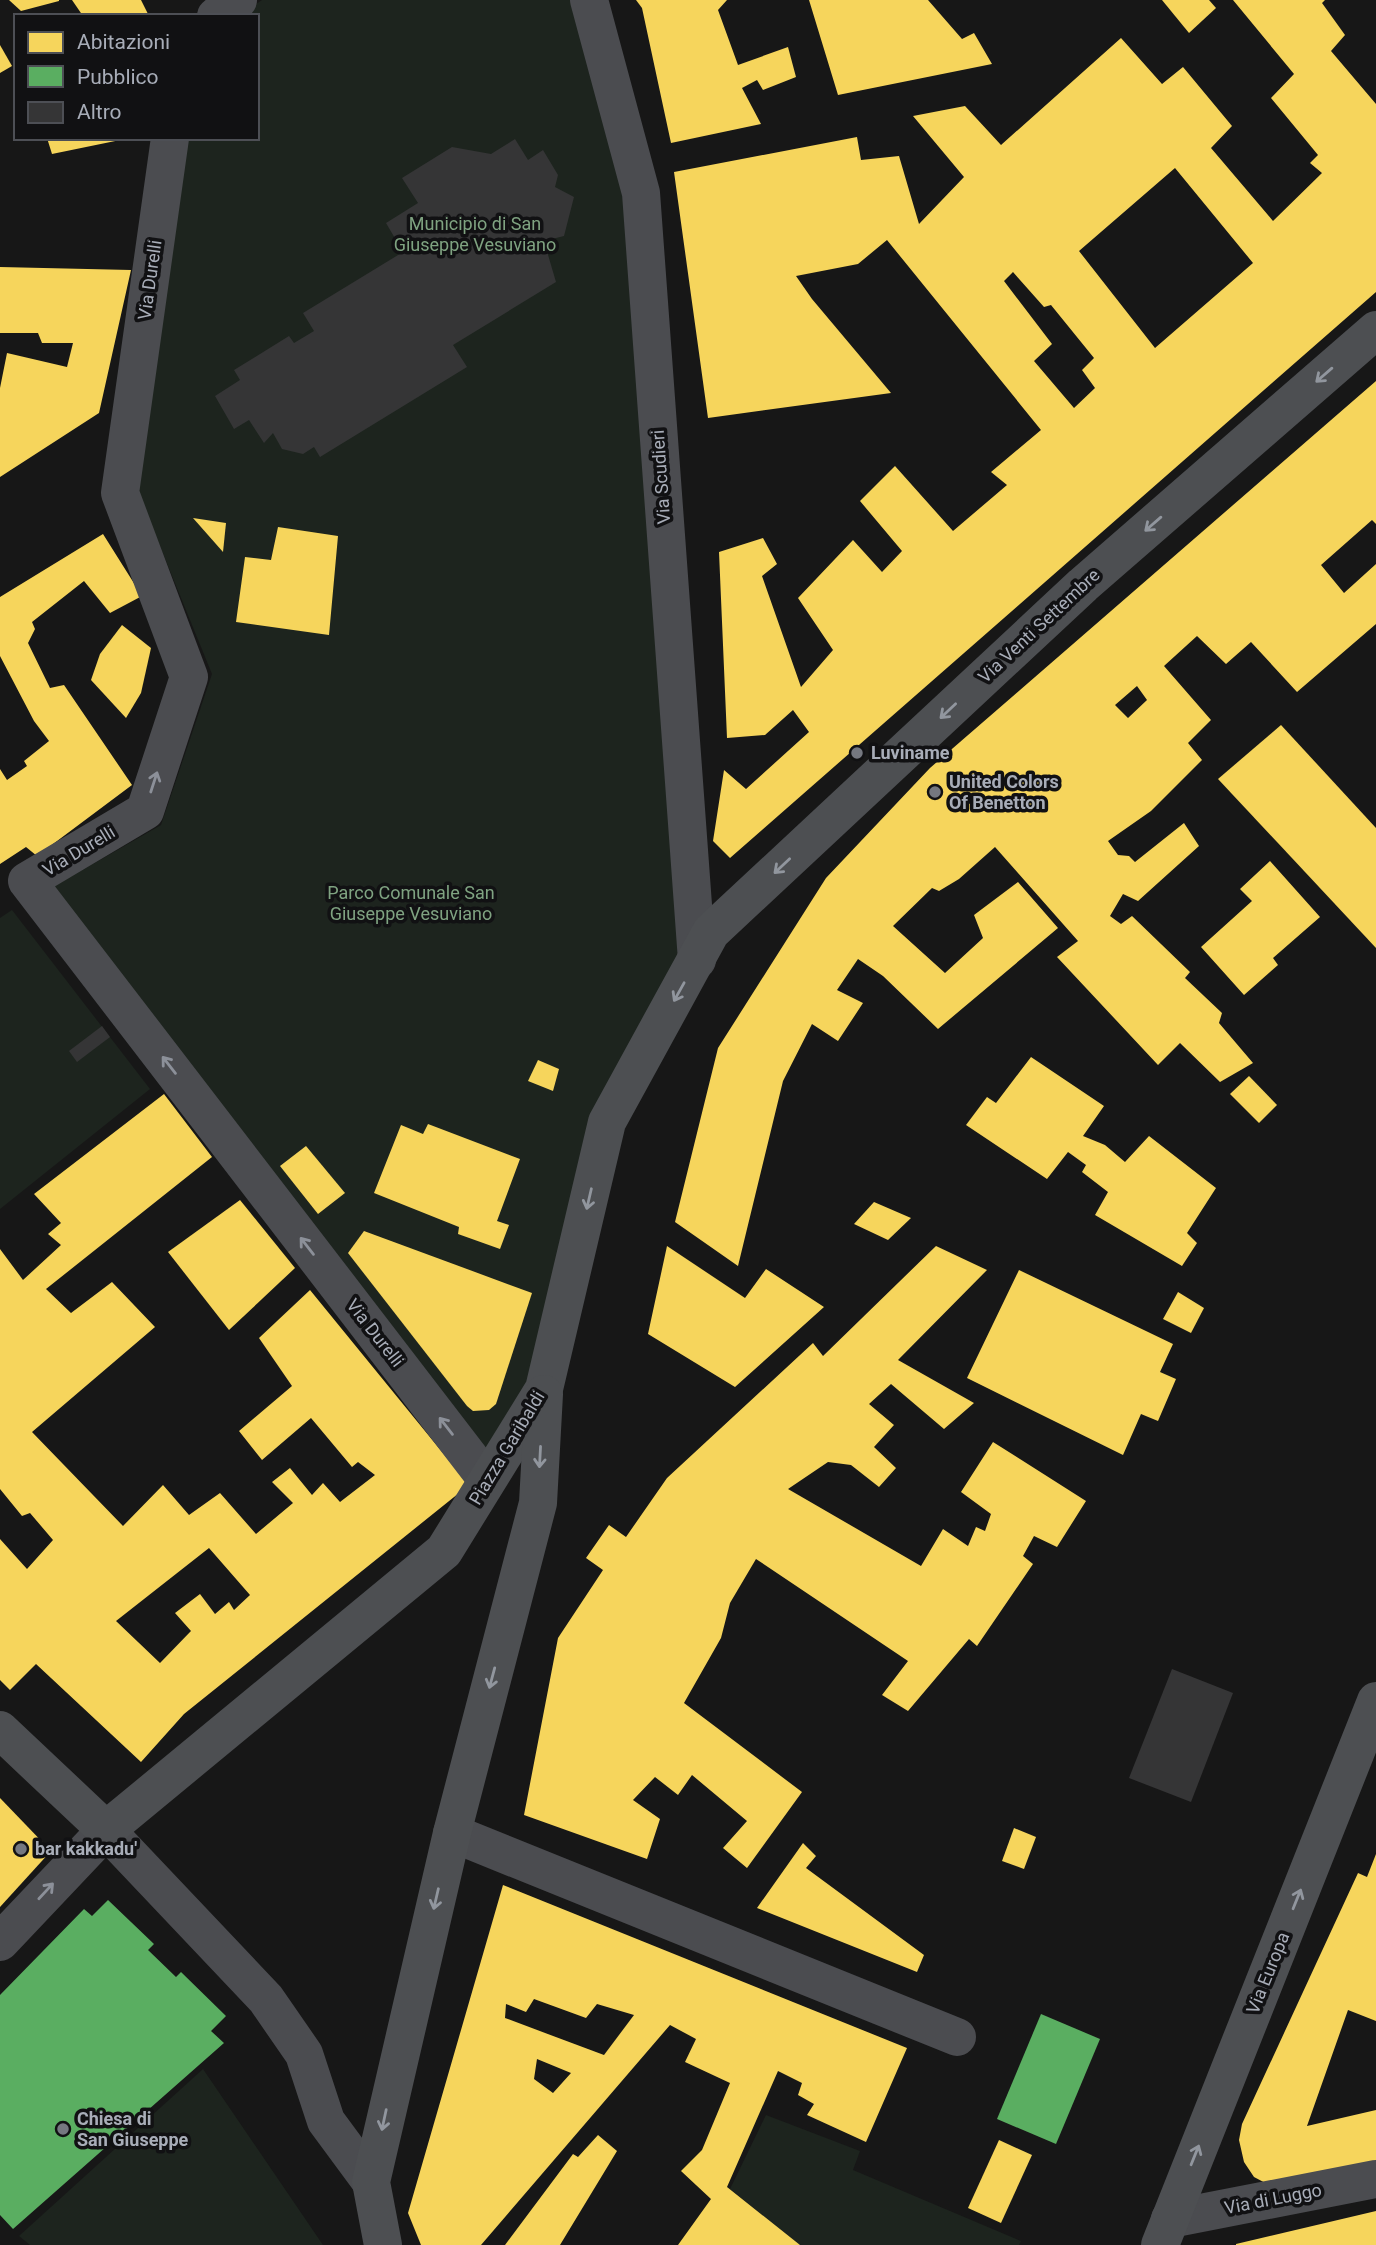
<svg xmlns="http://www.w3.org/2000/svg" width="1376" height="2245" font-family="Roboto,sans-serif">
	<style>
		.green { fill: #1d241e }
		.homes { fill: #f6d55c; fill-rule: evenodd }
		.public { fill: #5aae61 }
		.building { fill: #353536 }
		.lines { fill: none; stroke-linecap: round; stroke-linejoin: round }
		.minor { stroke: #4b4c50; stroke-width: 38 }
		.major { stroke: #4d4f52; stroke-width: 38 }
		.oneway { stroke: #91969e }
		.oneway2 { stroke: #8c9099 }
		.poi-dot { fill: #757880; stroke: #111113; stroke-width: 2.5 }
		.labels { text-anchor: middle; stroke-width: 7; stroke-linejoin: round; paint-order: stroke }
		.park-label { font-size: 18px; fill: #7fa381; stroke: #111113 }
		.street-label { font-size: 18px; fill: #a8adb8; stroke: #111113 }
		.poi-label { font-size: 18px; font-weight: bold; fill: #a8adb8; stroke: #111113; text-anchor: start }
	</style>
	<rect width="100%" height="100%" fill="#171717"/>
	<!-- green -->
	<g class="green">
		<path d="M262 0H573L627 199 679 956 531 1375 486 1455 51 888 161 825 212 674 135 485 184 138H257V16H239Z"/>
		<path d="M12 910 150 1089 0 1209V918Z"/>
		<path d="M203 2069 323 2245H30L19 2236Z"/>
		<path d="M766 2115 860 2151 853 2170 1021 2241 1019 2245H799L730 2189Z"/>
	</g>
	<!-- homes -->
	<g class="homes">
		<path d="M9 0H59V1L21 11Z"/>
		<path d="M72 0H141L149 16H83Z"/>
		<path d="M636 0H727L718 10 738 65 788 47 796 77 763 90 757 80 742 88 761 124 671 143 642 8Z"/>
		<path d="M809 0H928L962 39 974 33 992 64 838 95Z"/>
		<path d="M1162 0H1209L1216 8 1189 33Z"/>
		<path d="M1233 0H1325L1322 3 1345 35 1331 51 1376 104V292L730 858 713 841 724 770 746 789 809 732 793 710 765 735 727 738 719 552 763 538 777 564 762 576 801 687 833 650 798 598 853 540 882 572 902 551 860 501 895 466 953 531 1007 485 991 472 1041 430 887 240 858 264 796 276 812 299 891 393 708 418 674 172 857 137 861 160 899 156 919 224 964 177 913 116 965 106 1001 145 1121 38 1162 84 1183 67 1232 126 1211 148 1273 221 1322 173 1310 163 1318 155 1271 98 1294 74ZM1175 168 1253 263 1155 348 1079 251ZM1013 272 1044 307 1051 305 1094 358 1082 370 1095 388 1074 408 1034 361 1052 344 1004 281Z"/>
		<path d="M0 45 12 66 0 73Z"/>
		<path d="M47 138H124L125 139 52 154Z"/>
		<path d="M0 267 131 270 99 413 0 477V388L7 353 67 367 73 343H42L38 333H0Z"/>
		<path d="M1376 381V524L1372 520 1321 565 1344 593 1376 564V624L1297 692 1251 642 1226 664 1197 636 1164 666 1211 720 1188 743 1202 760 1151 811 1108 841 1118 855 1129 856 1135 862 1184 823 1199 846 1138 901 1123 894 1110 916 1121 924 1132 916 1190 972 1185 978 1222 1013 1219 1023 1253 1063 1220 1082 1180 1043 1158 1065 1057 957 1078 941 995 847 959 879 939 891 932 888 893 926 945 973 983 938 974 915 1018 882 1058 928 938 1029 883 976 858 959 837 990 863 1003 838 1041 812 1024 783 1081 738 1266 675 1222 718 1048 826 878 930 768ZM1137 686 1147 700 1128 718 1115 705Z"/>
		<path d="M193 518 226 523 223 552Z"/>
		<path d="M278 527 338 536 329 635 236 622 245 557 271 560Z"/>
		<path d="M103 534 142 596 110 613 84 581 32 622 35 629 28 643 50 688 64 685 132 785 37 856 26 847 0 864V769L7 780 27 766 24 761 49 741 34 721 0 656V597Z"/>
		<path d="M122 625 151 648 141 693 126 718 91 680 100 654Z"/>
		<path d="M1281 725 1376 828V948L1218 779Z"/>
		<path d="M1270 861 1320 917 1273 958 1278 965 1244 995 1201 947 1252 901 1240 889Z"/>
		<path d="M1031 1057 1104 1106 1083 1136 1105 1145 1125 1162 1149 1136 1216 1188 1187 1233 1197 1243 1182 1266 1095 1215 1108 1192 1082 1172 1086 1165 1068 1152 1047 1179 966 1125 987 1097 996 1103Z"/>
		<path d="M538 1060 559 1069 553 1091 528 1081Z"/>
		<path d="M1249 1076 1277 1105 1259 1123 1230 1094Z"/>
		<path d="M164 1094 212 1157 46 1289 71 1313 112 1282 155 1327 32 1432 123 1526 163 1485 189 1515 220 1493 256 1534 293 1503 272 1482 290 1468 312 1495 323 1483 340 1502 375 1475 358 1462 352 1467 311 1418 262 1460 239 1431 292 1386 259 1338 310 1290 469 1485 184 1714 141 1762 36 1664 10 1690 0 1680V1539L27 1569 53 1540 30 1513 22 1516 0 1489V1249L23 1280 61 1245 48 1234 61 1223 34 1194ZM209 1548 250 1595 234 1610 229 1602 215 1614 200 1594 175 1613 191 1631 160 1663 116 1621Z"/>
		<path d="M428 1124 520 1159 497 1221 509 1225 500 1249 458 1234 459 1227 374 1193 401 1125 423 1134Z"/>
		<path d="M306 1146 345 1193 318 1214 280 1166Z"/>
		<path d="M240 1200 295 1268 229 1330 168 1252Z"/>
		<path d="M874 1202 911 1218 888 1240 854 1224Z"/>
		<path d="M364 1231 532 1293 496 1404 489 1410 473 1411 467 1406 348 1253Z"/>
		<path d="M667 1246 745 1298 766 1269 824 1307 735 1387 648 1334Z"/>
		<path d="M936 1246 987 1270 898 1360 974 1403 944 1429 891 1384 869 1404 894 1425 874 1447 896 1468 879 1487 851 1465 828 1462 788 1489 921 1566 943 1529 968 1546 976 1527 985 1531 991 1514 961 1492 993 1442 1086 1501 1057 1547 1034 1536 1023 1556 1033 1564 977 1646 969 1639 908 1711 882 1695 908 1661 756 1559 730 1603 721 1638 684 1703 802 1792 747 1868 723 1848 747 1821 692 1775 678 1795 655 1777 633 1800 660 1819 647 1859 524 1815 558 1638 603 1570 586 1558 609 1525 626 1537 667 1478 813 1343 823 1356Z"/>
		<path d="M1019 1270 1173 1344 1160 1372 1176 1379 1158 1421 1141 1414 1123 1455 967 1378Z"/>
		<path d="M1178 1292 1204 1308 1191 1333 1163 1319Z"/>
		<path d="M0 1798 51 1851 0 1907Z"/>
		<path d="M1014 1828 1036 1837 1024 1869 1002 1861Z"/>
		<path d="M803 1843 816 1856 806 1868 924 1955 917 1972 757 1908Z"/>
		<path d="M1376 1854V2021L1348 2010 1307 2126 1376 2110V2170L1277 2189 1254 2177 1244 2162 1239 2140 1242 2124 1358 1873 1367 1877Z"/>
		<path d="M503 1885 907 2048 866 2142 807 2115 814 2104 798 2095 802 2083 778 2071 727 2187 800 2245H678L711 2199 681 2171 702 2150 730 2083 685 2062 696 2039 670 2025 481 2245H421L408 2213ZM534 1999 586 2018 597 2004 634 2015 604 2055 505 2018 506 2004 526 2012ZM537 2059 571 2073 553 2093 534 2079Z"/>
		<path d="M598 2135 617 2151 560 2245H505L573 2154 578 2157Z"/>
		<path d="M999 2140 1032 2155 1001 2223 968 2208Z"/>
		<path d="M1376 2211V2245H1236V2244Z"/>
	</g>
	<!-- public -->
	<g class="public">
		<path d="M108 1900 154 1944 148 1950 176 1977 181 1972 226 2016 211 2031 224 2043 13 2229 0 2215V1995L84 1909 92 1916Z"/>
		<path d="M1041 2014 1100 2039 1056 2144 997 2119Z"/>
	</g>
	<!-- building -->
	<g class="building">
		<path d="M515 139 528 160 543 150 558 175 555 187 574 197 564 236 548 240 546 248 556 282 453 345 467 367 320 457 314 447 303 454 282 449 273 433 264 443 249 420 234 429 215 396 240 380 234 370 289 336 294 343 314 331 303 313 403 252 386 223 418 203 402 178 452 147 491 154Z"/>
		<path d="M102 1026 110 1037 77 1062 69 1051Z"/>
		<path d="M1172 1669 1233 1693 1191 1802 1129 1778Z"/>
	</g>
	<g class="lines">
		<!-- minor -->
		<g class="minor">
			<path d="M589 0 641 193 697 960"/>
			<path d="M216 16 238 0"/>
			<path d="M170 138 120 493 189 677 145 811 27 881 487 1480"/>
			<path d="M452 1833 957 2037"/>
			<path d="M0 1942 106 1830 266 1999 304 2054 326 2121 371 2182"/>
			<path d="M1170 2219 1376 2179"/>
		</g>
		<!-- major -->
		<g class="major">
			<path d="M0 1730 106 1830 444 1551 544 1389 607 1122 711 932 1083 585 1376 330"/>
			<path d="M383 2245 371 2182 452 1833 538 1503 544 1394"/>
			<path d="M1160 2245 1376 1701"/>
		</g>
	</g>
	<!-- one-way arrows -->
	<defs><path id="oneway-shaft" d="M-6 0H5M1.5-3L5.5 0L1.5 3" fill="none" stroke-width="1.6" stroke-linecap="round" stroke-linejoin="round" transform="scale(1.75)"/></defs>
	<g class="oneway">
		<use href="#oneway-shaft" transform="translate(1324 375) rotate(139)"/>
		<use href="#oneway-shaft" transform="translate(1153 524) rotate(139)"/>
		<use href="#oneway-shaft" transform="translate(948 711) rotate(137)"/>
		<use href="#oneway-shaft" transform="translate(782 866) rotate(137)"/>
		<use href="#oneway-shaft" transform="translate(679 992) rotate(119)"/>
		<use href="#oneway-shaft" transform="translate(589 1199) rotate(103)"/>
		<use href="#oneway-shaft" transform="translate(540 1457) rotate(93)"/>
		<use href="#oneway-shaft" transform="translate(492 1678) rotate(105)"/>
		<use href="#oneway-shaft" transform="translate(436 1899) rotate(103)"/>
		<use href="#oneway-shaft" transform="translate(1297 1899) rotate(-68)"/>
		<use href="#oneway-shaft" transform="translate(384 2120) rotate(102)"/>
		<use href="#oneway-shaft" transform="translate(1195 2155) rotate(-68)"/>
	</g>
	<g class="oneway2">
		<use href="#oneway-shaft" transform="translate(154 782) rotate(-72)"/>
		<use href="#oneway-shaft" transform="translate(169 1065) rotate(-128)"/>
		<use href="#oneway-shaft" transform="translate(307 1246) rotate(-128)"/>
		<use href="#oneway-shaft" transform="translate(446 1426) rotate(-128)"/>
		<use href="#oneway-shaft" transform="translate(46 1891) rotate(-47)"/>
	</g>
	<!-- markers -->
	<g class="poi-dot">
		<circle cx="857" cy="753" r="7"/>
		<circle cx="935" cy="792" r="7"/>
		<circle cx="21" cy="1849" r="7"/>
		<circle cx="63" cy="2129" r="7"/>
	</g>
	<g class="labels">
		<!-- park labels -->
		<g class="park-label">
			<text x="475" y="230">Municipio di San<tspan x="475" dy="21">Giuseppe Vesuviano</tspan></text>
			<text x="411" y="899">Parco Comunale San<tspan x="411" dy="21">Giuseppe Vesuviano</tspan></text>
		</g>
		<!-- street labels -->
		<g class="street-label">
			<text transform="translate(150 280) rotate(-82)" y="6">Via Durelli</text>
			<text transform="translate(661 477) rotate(-94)" y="6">Via Scudieri</text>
			<text transform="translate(1039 626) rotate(-43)" y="6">Via Venti Settembre</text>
			<text transform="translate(79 851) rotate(-31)" y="6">Via Durelli</text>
			<text transform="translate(375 1333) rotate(52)" y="6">Via Durelli</text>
			<text transform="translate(507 1448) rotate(-59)" y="6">Piazza Garibaldi</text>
			<text transform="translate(1268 1973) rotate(-68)" y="6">Via Europa</text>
			<text transform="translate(1273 2199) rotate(-11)" y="6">Via di Luggo</text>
		</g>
		<!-- poi labels -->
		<g class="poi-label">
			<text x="871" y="759">Luviname</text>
			<text x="949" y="788">United Colors<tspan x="949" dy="21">Of Benetton</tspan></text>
			<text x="35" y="1855">bar kakkadu'</text>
			<text x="77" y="2125">Chiesa di<tspan x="77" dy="21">San Giuseppe</tspan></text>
		</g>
	</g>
	<!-- legend -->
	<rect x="14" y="14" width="245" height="126" fill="#111113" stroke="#4d4f55" stroke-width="2"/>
	<rect x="28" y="32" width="35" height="21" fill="#f6d55c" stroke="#4d4f55" stroke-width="2"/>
	<text x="77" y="49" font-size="21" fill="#a8adb8">Abitazioni</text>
	<rect x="28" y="66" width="35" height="21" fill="#5aae61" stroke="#4d4f55" stroke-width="2"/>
	<text x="77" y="84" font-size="21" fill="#a8adb8">Pubblico</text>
	<rect x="28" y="102" width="35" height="21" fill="#353536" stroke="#4d4f55" stroke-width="2"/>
	<text x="77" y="119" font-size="21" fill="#a8adb8">Altro</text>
</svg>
